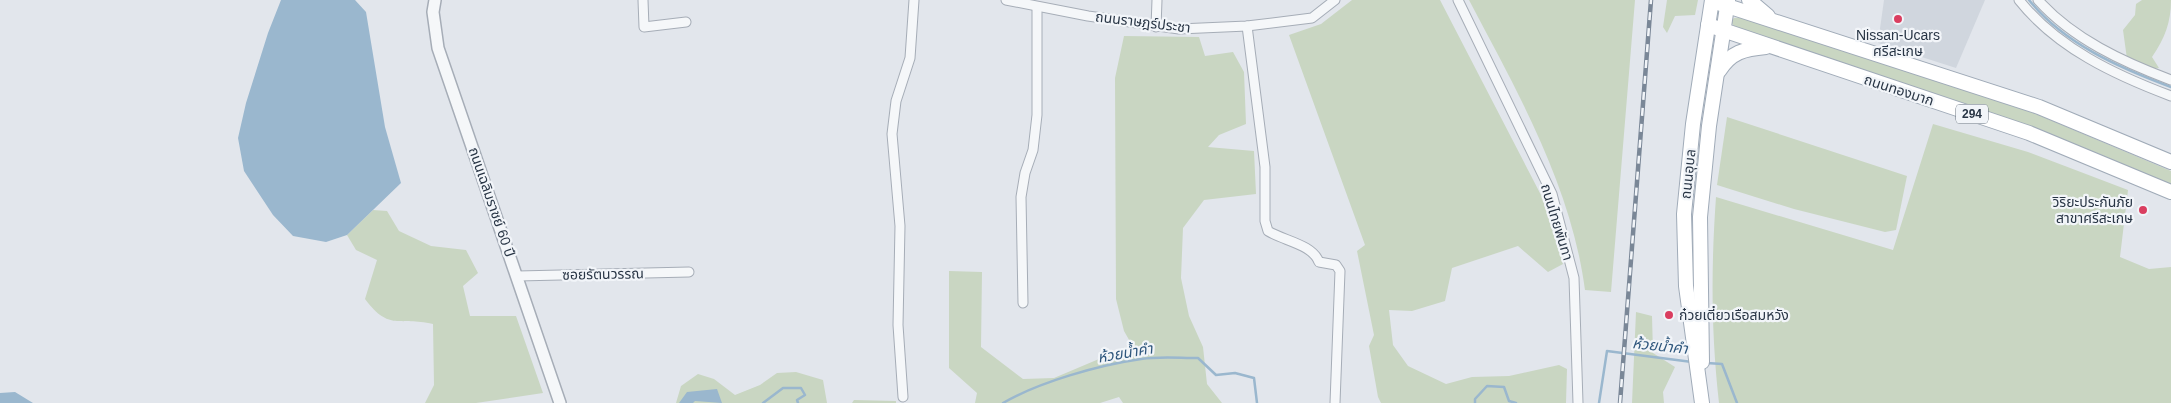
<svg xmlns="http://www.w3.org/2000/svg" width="2171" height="403" font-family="Arial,'Noto Sans Thai',sans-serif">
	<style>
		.built { fill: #d0d6de }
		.green { fill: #c9d6c2 }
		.water { fill: #9ab7ce }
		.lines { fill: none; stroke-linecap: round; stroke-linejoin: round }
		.stream { stroke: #9ab7ce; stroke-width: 2.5 }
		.minor-casing { stroke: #a6adb7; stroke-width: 11 }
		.tertiary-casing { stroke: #a6adb7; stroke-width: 14 }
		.primary-casing { stroke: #a0abb8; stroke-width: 16 }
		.minor { stroke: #f5f7f9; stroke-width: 9 }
		.tertiary { stroke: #f5f7f9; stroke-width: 11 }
		.primary { stroke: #fff; stroke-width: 14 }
		.rail-casing { stroke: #7a8797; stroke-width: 4.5 }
		.rail { stroke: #f2f5f9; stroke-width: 2.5; stroke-dasharray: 8; stroke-linecap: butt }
		.poi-dot { fill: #da3e60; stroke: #f2f5f9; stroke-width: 2 }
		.labels { text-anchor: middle; stroke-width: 4.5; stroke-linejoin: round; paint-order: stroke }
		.shield { fill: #f2f5f9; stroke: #656f7b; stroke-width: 1 }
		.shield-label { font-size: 12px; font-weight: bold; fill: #283545 }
		.street-label { font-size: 14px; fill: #283545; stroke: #f2f5f9 }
		.poi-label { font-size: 14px; fill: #283545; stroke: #f2f5f9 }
		.water-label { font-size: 15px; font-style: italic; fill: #2f577d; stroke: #f2f5f9 }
	</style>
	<rect width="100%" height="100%" fill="#e2e6ec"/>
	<!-- built -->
	<path class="built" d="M1884 0H1985L1956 68 1878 43Z"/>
	<!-- green -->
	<g class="green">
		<path d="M1352 0H1440L1542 197 1563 264 1548 272 1518 246 1452 268 1445 301 1412 311 1389 310 1393 345 1408 366 1446 384 1472 377 1509 376 1559 365 1567 369 1566 403H1381L1378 397 1369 346 1374 335 1357 251 1365 245 1289 35 1321 24Z"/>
		<path d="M1469 0H1635L1611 292 1585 290C1571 185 1518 93 1469 0Z"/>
		<path d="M1667 0H1698L1695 15 1675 16 1667 33 1663 27Z"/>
		<path d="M2142 0H2171C2171 22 2165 38 2152 57L2159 68 2152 69 2127 59 2123 30 2135 15 2136 4Z"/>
		<path d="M1744 17 2036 114 2171 171V186L1741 31 1733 25 1731 21 1734 18Z"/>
		<path d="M1124 36 1199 37 1205 56 1233 52 1244 72 1246 124 1219 135 1208 147 1254 151 1256 194 1204 200 1183 228 1181 278 1189 316 1203 347 1207 384 1222 403H1123L1119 397 1100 403H975L977 393 949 368V271L982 272 981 347 1023 379 1054 378 1132 345 1124 331 1116 299 1115 78Z"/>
		<path d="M1727 117 1907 176 1896 230 1885 232 1794 209 1717 185Z"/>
		<path d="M1933 124 2028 152 2128 190 2120 257 2149 269 2171 267V403H1719C1711 331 1711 268 1716 197L1893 250Z"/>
		<path d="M373 210 387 211 399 231 431 246 466 250 478 273 463 286 470 316H516L543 393 476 403H425L434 385 433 324C398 316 390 332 365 299L377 260 356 250 347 235Z"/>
		<path d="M1636 312 1652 316 1653 353 1675 367 1663 392 1664 403H1632Z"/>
		<path d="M796 372 823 380 827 403H676L681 386 698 374 714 379 735 395 760 385 777 373Z"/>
		<path d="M854 400 896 401V403H852Z"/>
	</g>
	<!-- water -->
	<g class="water">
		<path d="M281 0H355L366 12 385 127 401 183 347 235 326 242 293 236 273 215 244 171 238 138 246 103 268 33Z"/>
		<path d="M717 389 722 403 695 401 693 403H679L687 392Z"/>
		<path d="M15 392 33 403H0V393Z"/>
	</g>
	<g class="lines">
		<!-- stream -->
		<g class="stream">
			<path d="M2029 0C2064 44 2120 68 2171 87"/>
			<path d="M1707 363 1722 364 1737 403"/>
			<path d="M763 403 783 388H801L805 395 797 400 798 403"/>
			<path d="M1003 403C1039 382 1099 365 1141 359 1159 356 1179 358 1198 358L1216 375 1235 373 1254 378 1257 403"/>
			<path d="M1475 403V399L1487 386 1504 387 1509 401 1516 403"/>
			<path d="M1599 403 1607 351 1692 362"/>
		</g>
		<defs>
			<g id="minor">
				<path d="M643 0 644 27 686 22"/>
				<path d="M1006 0 1088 16 1179 29 1247 26 1312 18 1335 0"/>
				<path d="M1458 0 1552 194 1574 278 1578 403"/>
				<path d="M2019 0C2057 48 2115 75 2171 96"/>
				<path d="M2038 0C2073 39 2123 62 2171 80"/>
				<path d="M1247 26 1265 167V221L1268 231C1284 241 1312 244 1319 262L1336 265 1340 271 1335 403"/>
				<path d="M1156 27 1157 0"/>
				<path d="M518 276 689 272"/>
				<path d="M1023 303 1021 197 1025 173 1033 150 1037 115V7"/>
				<path d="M903 397 898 325 900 226 892 134 896 101 910 58 914 0"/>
			</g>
			<path id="tertiary" d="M435 0 433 12 438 48 560 403"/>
			<g id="primary">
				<path d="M1749 0 1768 16"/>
				<path d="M1712 1 2039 107 2171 162"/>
				<path d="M1708 25 2029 133 2171 192"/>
				<path d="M1719 71C1731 52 1744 49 1766 47"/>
				<path d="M1702 362 1700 217 1709 126 1728 0"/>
				<path d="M1702 403 1686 286 1684 214 1693 124 1712 0"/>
			</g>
		</defs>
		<!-- minor casing -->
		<use href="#minor" class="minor-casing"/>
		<!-- tertiary casing -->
		<use href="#tertiary" class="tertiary-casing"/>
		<!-- primary casing -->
		<use href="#primary" class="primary-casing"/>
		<!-- minor -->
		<use href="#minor" class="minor"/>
		<!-- tertiary -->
		<use href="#tertiary" class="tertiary"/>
		<!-- primary -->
		<use href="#primary" class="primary"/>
		<defs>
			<path id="rail" d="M1620 403 1651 0"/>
		</defs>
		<!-- rail casing -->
		<use href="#rail" class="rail-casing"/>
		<!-- rail -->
		<use href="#rail" class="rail"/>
	</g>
	<!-- markers -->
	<g class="poi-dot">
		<circle cx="1898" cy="19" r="5"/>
		<circle cx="2143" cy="210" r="5"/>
		<circle cx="1669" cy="315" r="5"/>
	</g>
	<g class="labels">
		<!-- shield labels -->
		<rect class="shield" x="1956" y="104.5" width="32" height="19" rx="4"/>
		<g class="shield-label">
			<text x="1972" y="118">294</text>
		</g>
		<!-- street labels -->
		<g class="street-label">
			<text transform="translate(1143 22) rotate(7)" y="5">ถนนราษฎร์ประชา</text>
			<text transform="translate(1899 90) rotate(18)" y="5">ถนนทองมาก</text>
			<text transform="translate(1688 174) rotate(-84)" y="5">ถนนอุบล</text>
			<text transform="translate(492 202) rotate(71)" y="5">ถนนเฉลิมราชย์ 60 ปี</text>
			<text transform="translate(1557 222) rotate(73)" y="5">ถนนไทยพันทา</text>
			<text transform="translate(603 274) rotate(-1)" y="5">ซอยรัตนวรรณ</text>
		</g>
		<!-- poi labels -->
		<g class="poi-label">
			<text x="1898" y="40">Nissan-Ucars<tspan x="1898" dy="16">ศรีสะเกษ</tspan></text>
			<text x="2133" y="207" text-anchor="end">วิริยะประกันภัย<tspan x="2133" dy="16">สาขาศรีสะเกษ</tspan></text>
			<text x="1679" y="320" text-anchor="start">ก๋วยเตี๋ยวเรือสมหวัง</text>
		</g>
		<!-- water labels -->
		<g class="water-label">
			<text transform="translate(1660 346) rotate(6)" y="5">ห้วยน้ำคำ</text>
			<text transform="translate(1125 353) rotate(-10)" y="5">ห้วยน้ำคำ</text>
		</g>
	</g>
</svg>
